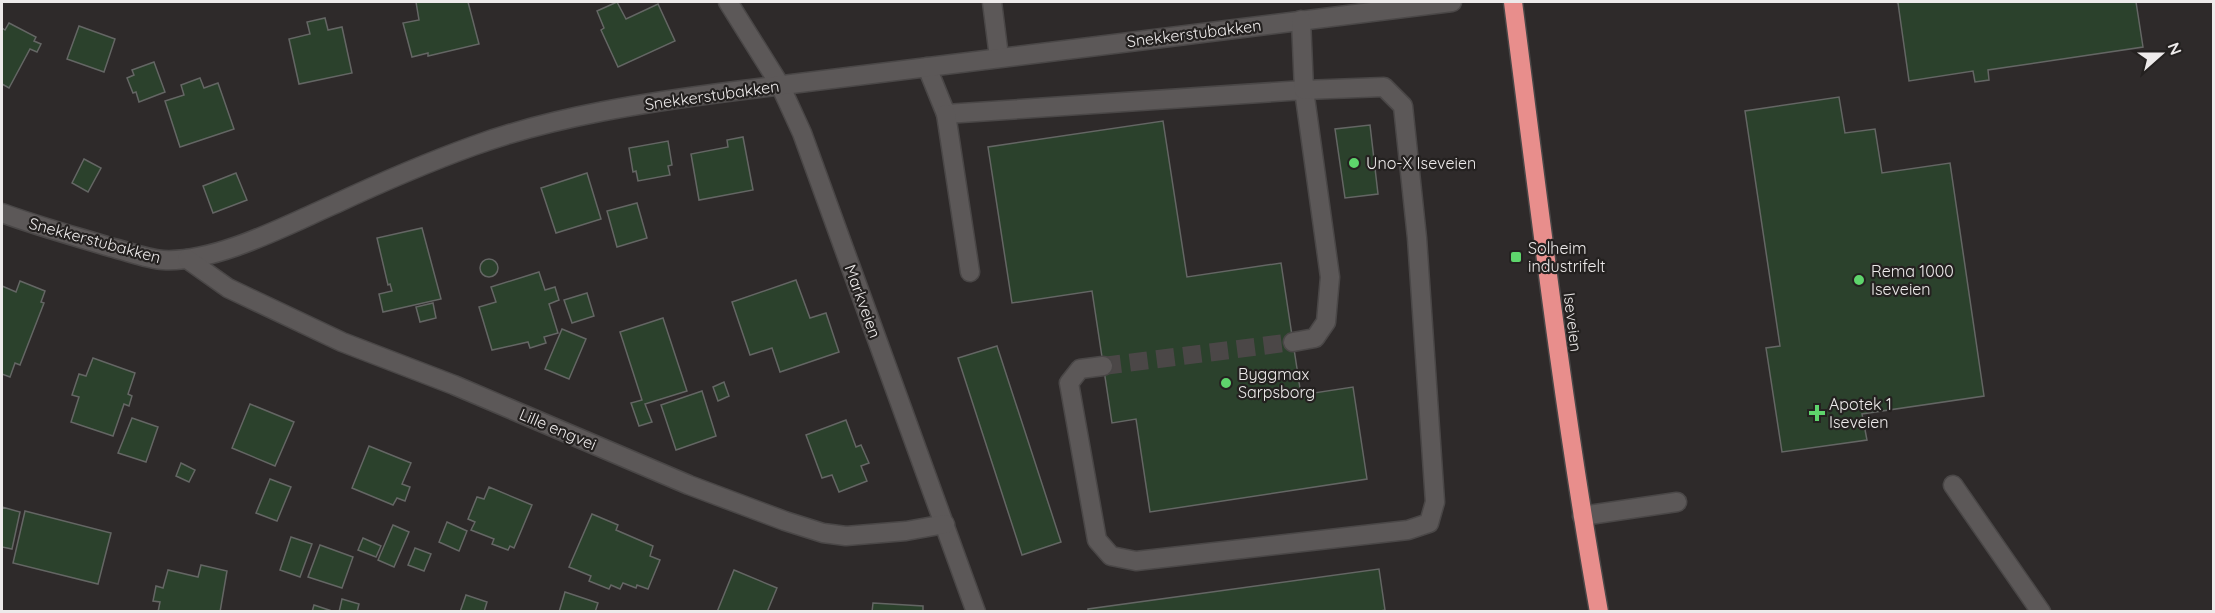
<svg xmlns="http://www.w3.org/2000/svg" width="2215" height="613" font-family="Quicksand,sans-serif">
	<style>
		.building { fill: #2b412c; stroke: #646664; stroke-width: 1.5 }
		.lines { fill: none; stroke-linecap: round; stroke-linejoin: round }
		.minor-tunnel { stroke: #4b4747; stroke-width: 18; stroke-dasharray: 18 9; stroke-linecap: butt }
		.minor-casing { stroke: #4a4747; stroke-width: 21 }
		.highway-casing { stroke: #4a4747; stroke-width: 21 }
		.minor { stroke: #5c5858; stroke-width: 18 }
		.highway { stroke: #e88e8c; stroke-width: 18 }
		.poi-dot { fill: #5ed56c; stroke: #242120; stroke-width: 2 }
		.labels { text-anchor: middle; stroke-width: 4.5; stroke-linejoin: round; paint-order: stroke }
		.street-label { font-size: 16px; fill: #edeaea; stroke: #242120 }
		.poi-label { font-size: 16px; fill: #edeaea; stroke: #242120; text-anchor: start }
	</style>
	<rect width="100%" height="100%" fill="#2e2a2a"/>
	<!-- building -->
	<g class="building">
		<path d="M416 2H468L479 44 428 56V53L412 57 403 23 419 20Z"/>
		<path d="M617 2 626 19 658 4 675 41 618 67 601 30 604 28 597 11Z"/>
		<path d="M1896 2H2136L2143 47 1988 70 1989 80 1975 82 1973 71 1909 81 1898 3Z"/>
		<path d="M325 18 328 30 342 27 352 73 299 84 289 39 310 34 307 22Z"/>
		<path d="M9 23 36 37 34 41 41 44 37 52 30 49 9 88 2 84V28L5 30Z"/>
		<path d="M79 26 115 39 104 72 67 59Z"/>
		<path d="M154 62 165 92 139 102 136 92 133 93 127 78 134 75 132 70Z"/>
		<path d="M200 78 204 88 218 83 234 129 180 147 165 101 184 95 181 85Z"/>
		<path d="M1839 97 1845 133 1875 129 1882 173 1950 163 1984 396 1862 414 1867 440 1782 452 1766 348 1780 346 1745 111Z"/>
		<path d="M1163 121 1187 277 1281 263 1301 395 1353 387 1367 479 1150 512 1136 419 1112 423 1092 291 1012 303 988 147Z"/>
		<path d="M1370 125 1378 194 1345 198 1335 129Z"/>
		<path d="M743 137 753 190 699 200 691 154 728 147 727 140Z"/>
		<path d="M668 141 672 165 668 166 670 175 638 181 636 171 633 172 629 148Z"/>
		<path d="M84 159 101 168 88 192 72 183Z"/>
		<path d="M236 173 247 200 213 213 203 186Z"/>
		<path d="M587 173 601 219 556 233 541 188Z"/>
		<path d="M637 203 647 238 617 247 607 211Z"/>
		<path d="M422 228 441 299 383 312 379 294 392 291 390 284 388 285 377 238Z"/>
		<circle cx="489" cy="268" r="9"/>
		<path d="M539 272 545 290 555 287 559 300 549 304 558 333 544 337 546 343 530 348 528 342 492 350 479 307 496 302 491 287Z"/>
		<path d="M796 280 810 318 826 313 839 352 780 372 772 348 750 355 732 302Z"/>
		<path d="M20 281 45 291 41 302 44 303 20 365 15 363 10 377 2 374V375V286L16 292Z"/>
		<path d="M587 293 594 316 572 323 564 300Z"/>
		<path d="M433 303 436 318 420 322 416 307Z"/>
		<path d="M663 318 687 391 645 404 652 422 639 426 631 403 642 400 620 332Z"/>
		<path d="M562 329 586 339 569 379 545 369Z"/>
		<path d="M997 346 1061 542 1022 555 958 358Z"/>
		<path d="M93 358 135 373 128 394 132 396 129 406 124 404 113 436 71 422 79 397 72 395 79 374 86 376Z"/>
		<path d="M724 382 729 396 718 401 713 387Z"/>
		<path d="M702 391 716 436 676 450 661 405Z"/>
		<path d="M250 404 294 422 275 466 232 448Z"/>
		<path d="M132 418 158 427 146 462 118 453Z"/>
		<path d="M846 420 856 447 861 445 869 463 861 466 867 481 839 492 832 475 822 478 806 435Z"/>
		<path d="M369 446 411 463 402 484 410 487 405 501 397 498 393 505 352 488Z"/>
		<path d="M181 463 195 470 189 482 176 476Z"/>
		<path d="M270 479 291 487 277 521 256 513Z"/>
		<path d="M489 487 532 505 514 548 510 546 508 550 492 544 494 539 471 530 475 522 468 519 477 497 484 499Z"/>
		<path d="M2 507 20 512 12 549 2 547Z"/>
		<path d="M25 511 111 533 98 584 13 563Z"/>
		<path d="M592 514 618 525 616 530 653 546 650 556 660 560 648 589 637 585 636 588 623 583 620 589 611 585 609 589 589 581 591 576 569 567Z"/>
		<path d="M447 522 467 531 459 551 439 542Z"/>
		<path d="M393 525 409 532 394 567 378 560Z"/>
		<path d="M291 537 312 544 300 577 280 570Z"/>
		<path d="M363 538 381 546 376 557 358 550Z"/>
		<path d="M320 545 353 557 342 588 308 577Z"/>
		<path d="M415 548 431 554 424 571 408 565Z"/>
		<path d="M201 565 227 571 220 612H158L160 602 153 601 156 586 163 588 168 570 198 577Z"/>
		<path d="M1379 569 1385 610 1376 612H1088V609Z"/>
		<path d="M734 570 777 588 767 612H717Z"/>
		<path d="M565 592 598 603 595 612H559Z"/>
		<path d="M466 595 487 602 484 612H460Z"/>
		<path d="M342 599 359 604 357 612H339Z"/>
		<path d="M873 603 923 606V612H872Z"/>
		<path d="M314 605 335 612H312Z"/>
	</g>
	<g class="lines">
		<!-- minor-tunnel -->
		<path class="minor-tunnel" d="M1103 366 1293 342"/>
		<defs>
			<g id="minor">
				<path d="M728 2 780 85 802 133 976 612"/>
				<path d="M992 2 999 57"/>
				<path d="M927 67 946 114 1304 90 1330 277 1326 322 1315 338 1293 342"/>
				<path d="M946 114 970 272"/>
				<path d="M2 213C37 226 74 236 110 247 127 251 146 259 163 260 216 263 287 225 335 204 380 183 426 163 473 146 555 116 649 102 735 91L1452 2"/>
				<path d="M187 259 228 288 342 342 454 385 689 485 785 521 823 533 846 536 906 531 945 524"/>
				<path d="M1103 366 1080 369 1069 383 1097 540 1111 556 1136 561 1408 530 1429 523 1435 502 1417 238 1403 106 1384 87 1304 90 1301 20"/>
				<path d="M1953 485 2041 612"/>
				<path d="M1582 516 1677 502"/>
			</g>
			<path id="highway" d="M1513 2C1539 205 1563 409 1599 612"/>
		</defs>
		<!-- minor casing -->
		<use href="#minor" class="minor-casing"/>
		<!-- highway casing -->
		<use href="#highway" class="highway-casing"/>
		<!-- minor -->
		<use href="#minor" class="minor"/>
		<!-- highway -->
		<use href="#highway" class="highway"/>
	</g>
	<!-- markers -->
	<g class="poi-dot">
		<circle cx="1354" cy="163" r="6"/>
		<rect x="1510" y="251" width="12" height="12" rx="3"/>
		<circle cx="1859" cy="280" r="6"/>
		<circle cx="1226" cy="383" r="6"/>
		<path d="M1814 404h6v6h6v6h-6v6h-6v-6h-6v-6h6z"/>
	</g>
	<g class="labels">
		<!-- street labels -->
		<g class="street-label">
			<text transform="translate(1194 33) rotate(-7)" y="6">Snekkerstubakken</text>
			<text transform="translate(712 95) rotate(-8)" y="6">Snekkerstubakken</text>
			<text transform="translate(95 240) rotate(15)" y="6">Snekkerstubakken</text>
			<text transform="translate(863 301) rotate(70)" y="6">Markveien</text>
			<text transform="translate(1573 322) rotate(83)" y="6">Iseveien</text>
			<text transform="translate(558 429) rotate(23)" y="6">Lille engvei</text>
		</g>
		<!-- poi labels -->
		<g class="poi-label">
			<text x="1366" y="169">Uno-X Iseveien</text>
			<text x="1528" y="254">Solheim<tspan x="1528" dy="18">industrifelt</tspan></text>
			<text x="1871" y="277">Rema 1000<tspan x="1871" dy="18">Iseveien</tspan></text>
			<text x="1238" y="380">Byggmax<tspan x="1238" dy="18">Sarpsborg</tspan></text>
			<text x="1829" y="410">Apotek 1<tspan x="1829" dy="18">Iseveien</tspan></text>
		</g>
	</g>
	<!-- border -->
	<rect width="2215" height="613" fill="none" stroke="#edeaea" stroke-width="6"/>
	<!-- north arrow -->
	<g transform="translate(2161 54) rotate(69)" stroke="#242120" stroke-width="4.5" paint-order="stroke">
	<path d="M0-4.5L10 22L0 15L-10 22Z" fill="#edeaea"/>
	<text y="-9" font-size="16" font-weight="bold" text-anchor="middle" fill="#edeaea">N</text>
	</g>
</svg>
